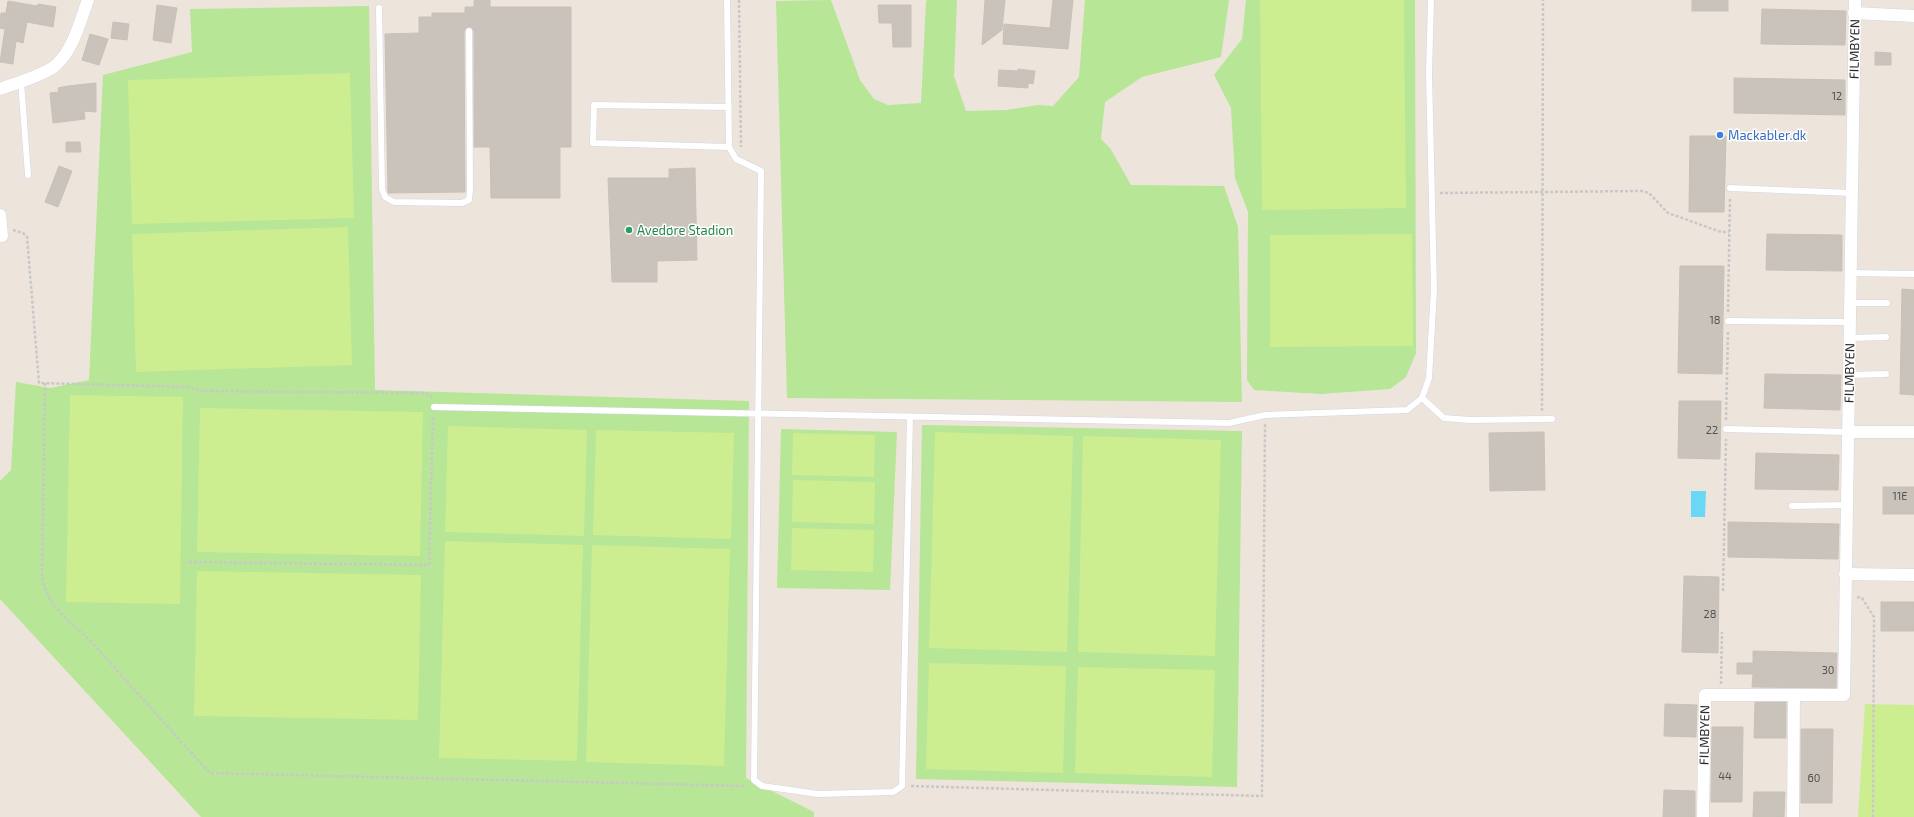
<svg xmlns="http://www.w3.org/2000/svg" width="1914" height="817" font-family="'Exo 2',sans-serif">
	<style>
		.green { fill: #b6e696 }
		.pitch { fill: #ccee91 }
		.water { fill: #6ad7f4 }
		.building { fill: #c9c3bb; stroke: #c9c1b5 }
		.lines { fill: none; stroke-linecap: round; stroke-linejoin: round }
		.service-casing { stroke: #d1d6e4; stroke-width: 7 }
		.minor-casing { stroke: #d1d6e4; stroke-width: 13 }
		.path { stroke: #c8c8c8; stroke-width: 2.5; stroke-dasharray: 3 2; stroke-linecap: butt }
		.service { stroke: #fff; stroke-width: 6 }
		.minor { stroke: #fff; stroke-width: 12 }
		.shop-dot { fill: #3f7fe0; stroke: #fff; stroke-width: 1.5 }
		.leisure-dot { fill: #2e9e5b; stroke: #fff; stroke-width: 1.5 }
		.labels { text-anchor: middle; stroke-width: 3; stroke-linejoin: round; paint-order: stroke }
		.number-label { font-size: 11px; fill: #52514f }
		.street-label { font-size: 13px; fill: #2b2b2b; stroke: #fff }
		.shop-label { font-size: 13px; fill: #366cbe; stroke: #fff; text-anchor: start }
		.leisure-label { font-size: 13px; fill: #27864d; stroke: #fff; text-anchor: start }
	</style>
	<rect width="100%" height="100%" fill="#ede5dc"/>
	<!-- green -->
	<g class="green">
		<path d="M831 0 860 80 874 99 888 105 921 103 926 2 927 0H957L954 76 966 111 1006 110 1038 105 1053 106 1079 77 1085 0H1229L1221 57 1142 77 1105 102 1101 139 1110 148 1131 185 1224 186 1238 227 1242 402 787 398 776 1Z"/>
		<path d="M1246 0H1415L1416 353 1406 377 1390 389 1321 394 1254 390 1247 380 1248 212 1235 178 1231 108 1214 75 1242 39Z"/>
		<path d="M369 6 375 390 749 401 746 778 814 812V817H201L0 599V481L11 470 16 382 50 388 89 380 103 75 192 52 190 9Z"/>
		<path d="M922 425 1242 431 1237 787 916 779Z"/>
		<path d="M781 429 897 432 890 590 777 588Z"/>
	</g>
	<!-- pitch -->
	<g class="pitch">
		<path d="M1260 0H1404L1406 208 1262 210Z"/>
		<path d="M350 73 354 218 132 224 128 80Z"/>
		<path d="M348 227 352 365 136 372 132 234Z"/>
		<path d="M1412 234 1413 346 1270 347V235Z"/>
		<path d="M70 395 183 397 180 604 66 602Z"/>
		<path d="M200 408 423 412 420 556 197 552Z"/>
		<path d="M448 426 587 430 584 536 445 532Z"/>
		<path d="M596 430 734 433 731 539 593 535Z"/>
		<path d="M935 432 1073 436 1067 652 929 648Z"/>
		<path d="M793 433 875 435 874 477 792 475Z"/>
		<path d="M1083 436 1221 440 1215 656 1078 652Z"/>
		<path d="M793 480 875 482 874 524 792 522Z"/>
		<path d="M792 528 874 530 873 572 791 570Z"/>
		<path d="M445 541 583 545 577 761 439 758Z"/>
		<path d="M592 545 730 549 724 766 586 762Z"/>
		<path d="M197 571 421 575 418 720 194 716Z"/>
		<path d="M929 663 1066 666 1063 773 926 769Z"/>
		<path d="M1078 667 1215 670 1212 777 1075 773Z"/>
		<path d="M1865 704 1914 705V817H1858Z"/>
	</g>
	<!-- water -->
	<path class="water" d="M1691 491H1706L1705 517H1691Z"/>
	<!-- building -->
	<g class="building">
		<path d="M474 0H490V7H571V147H560V198H491L490 147H474V31L469 27 464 31 465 192 388 193 385 34 419 33V17H432V13H465V7H474Z"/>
		<path d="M985 0H1005L1002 30 982 45Z"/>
		<path d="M1053 0H1073L1068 49 1003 44 1004 24 1050 28Z"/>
		<rect x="1692" y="0" width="36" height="11"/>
		<path d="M8 1 37 6 38 4 56 7 53 27 27 22 23 43 16 41 13 64 0 62 5 29 0 28 1 13H6Z"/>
		<path d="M157 5 177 8 171 43 153 40Z"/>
		<path d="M878 5H911V47H893L892 23H879Z"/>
		<path d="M1762 9 1846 11 1845 45 1761 44Z"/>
		<path d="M113 22 129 24 127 40 111 38Z"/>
		<path d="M90 34 108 39 99 65 82 60Z"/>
		<path d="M1875 52 1891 53V65H1875Z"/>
		<path d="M1018 69 1035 71 1033 84 1028 83V88L998 86 999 70 1018 71Z"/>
		<path d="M1734 78 1845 80V115L1734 113Z"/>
		<path d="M96 83V112L84 111 85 119 53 123 50 93 59 92 58 88 68 86Z"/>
		<path d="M1690 136H1726L1724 212H1689Z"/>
		<path d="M66 142H80L81 152H66Z"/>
		<path d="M59 166 72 171 58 207 45 202Z"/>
		<path d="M695 168 697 260 657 261V282H612L608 178H669V169Z"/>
		<path d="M1767 234 1842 235V271L1766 270Z"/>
		<path d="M1680 266H1724L1722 374 1678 373Z"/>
		<path d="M1902 289 1914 290V395L1900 394Z"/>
		<path d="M1765 374 1841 375 1840 410 1764 408Z"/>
		<path d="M1679 401H1721L1720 459 1678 458Z"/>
		<path d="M1544 432 1545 490 1490 491 1489 433Z"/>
		<path d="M1756 453 1839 455 1838 490 1755 489Z"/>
		<rect x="1883" y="487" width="31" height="27"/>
		<path d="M1728 522 1839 524 1838 559 1728 557Z"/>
		<path d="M1684 576 1719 577 1718 653 1682 652Z"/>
		<rect x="1881" y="602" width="33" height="29"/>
		<path d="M1753 651 1837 653 1836 688 1752 687 1753 674H1737V663H1753Z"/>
		<path d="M1755 702H1786V738H1754Z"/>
		<path d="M1665 704 1697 705 1696 737 1664 736Z"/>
		<path d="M1712 727H1743L1742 802H1711Z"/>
		<path d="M1801 729H1833L1832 803H1801Z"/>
		<path d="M1664 790 1695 791V817H1663Z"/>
		<path d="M1754 792H1785L1784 817H1753Z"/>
	</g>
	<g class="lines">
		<defs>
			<g id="service">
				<path d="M727 0 729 147 593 143 594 105 729 107"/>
				<path d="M379 8 382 189 385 197 394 202 462 203 469 200 470 190 469 31"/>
				<path d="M21 82 28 175"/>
				<path d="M729 147 736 159 761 171 754 780 762 786 818 794 893 792 902 786 910 417"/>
				<path d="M1730 188 1852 193"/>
				<path d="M1850 273 1914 274"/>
				<path d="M1850 303H1887"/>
				<path d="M1728 321 1849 322"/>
				<path d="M1849 338 1886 337"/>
				<path d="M1849 375 1886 374"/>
				<path d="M1422 398 1444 418 1470 420 1552 419"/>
				<path d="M434 407 1229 423 1265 415 1407 410 1422 398 1429 378 1434 289 1429 73 1431 0"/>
				<path d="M1726 429 1848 432"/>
				<path d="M1792 506 1847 505"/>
			</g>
			<g id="minor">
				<path d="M1854 13 1914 16"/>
				<path d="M0 89C13 84 48 74 57 64 74 48 80 21 88 0"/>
				<path d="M0 215 2 236"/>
				<path d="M1848 432H1914"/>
				<path d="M1845 574 1914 575"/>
				<path d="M1703 817 1705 695H1844L1855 0"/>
				<path d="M1793 817 1794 696"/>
			</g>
		</defs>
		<!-- service casing -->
		<use href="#service" class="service-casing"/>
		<!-- minor casing -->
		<use href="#minor" class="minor-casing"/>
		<!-- path -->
		<g class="path">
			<path d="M739 0 741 147"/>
			<path d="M1440 193 1642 191 1649 193 1668 213 1721 232H1729"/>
			<path d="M13 230 23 233 27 237 39 383 188 387 200 391 424 393 430 395 432 398"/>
			<path d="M1728 312 1730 197"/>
			<path d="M45 383 42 577C48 610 74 623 95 646 133 688 171 731 210 773L746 786"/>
			<path d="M1542 411 1543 0"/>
			<path d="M1726 420 1728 331"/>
			<path d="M189 562 429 565 433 415"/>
			<path d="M1723 591 1726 439"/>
			<path d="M1857 597 1862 598 1874 617 1873 817"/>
			<path d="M1721 684 1722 632"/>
			<path d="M911 786 1262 796 1265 424"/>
		</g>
		<!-- service -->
		<use href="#service" class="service"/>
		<!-- minor -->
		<use href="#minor" class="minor"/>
	</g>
	<!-- markers -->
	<circle class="shop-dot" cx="1720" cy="135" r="4"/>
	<circle class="leisure-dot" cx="629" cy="230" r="4"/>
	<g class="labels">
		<!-- number labels -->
		<g class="number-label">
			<text x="1837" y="100">12</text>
			<text x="1715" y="324">18</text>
			<text x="1712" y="434">22</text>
			<text x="1900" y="500">11E</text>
			<text x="1710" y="618">28</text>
			<text x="1828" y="674">30</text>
			<text x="1725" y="780">44</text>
			<text x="1814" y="782">60</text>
		</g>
		<!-- street labels -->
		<g class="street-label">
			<text transform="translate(1854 49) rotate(-89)" y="5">FILMBYEN</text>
			<text transform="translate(1849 373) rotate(-89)" y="5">FILMBYEN</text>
			<text transform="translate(1704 735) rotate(-89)" y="5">FILMBYEN</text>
		</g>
		<!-- shop labels -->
		<g class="shop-label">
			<text x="1728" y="140">Mackabler.dk</text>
		</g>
		<!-- leisure labels -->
		<g class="leisure-label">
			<text x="637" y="235">Avedøre Stadion</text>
		</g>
	</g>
</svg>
